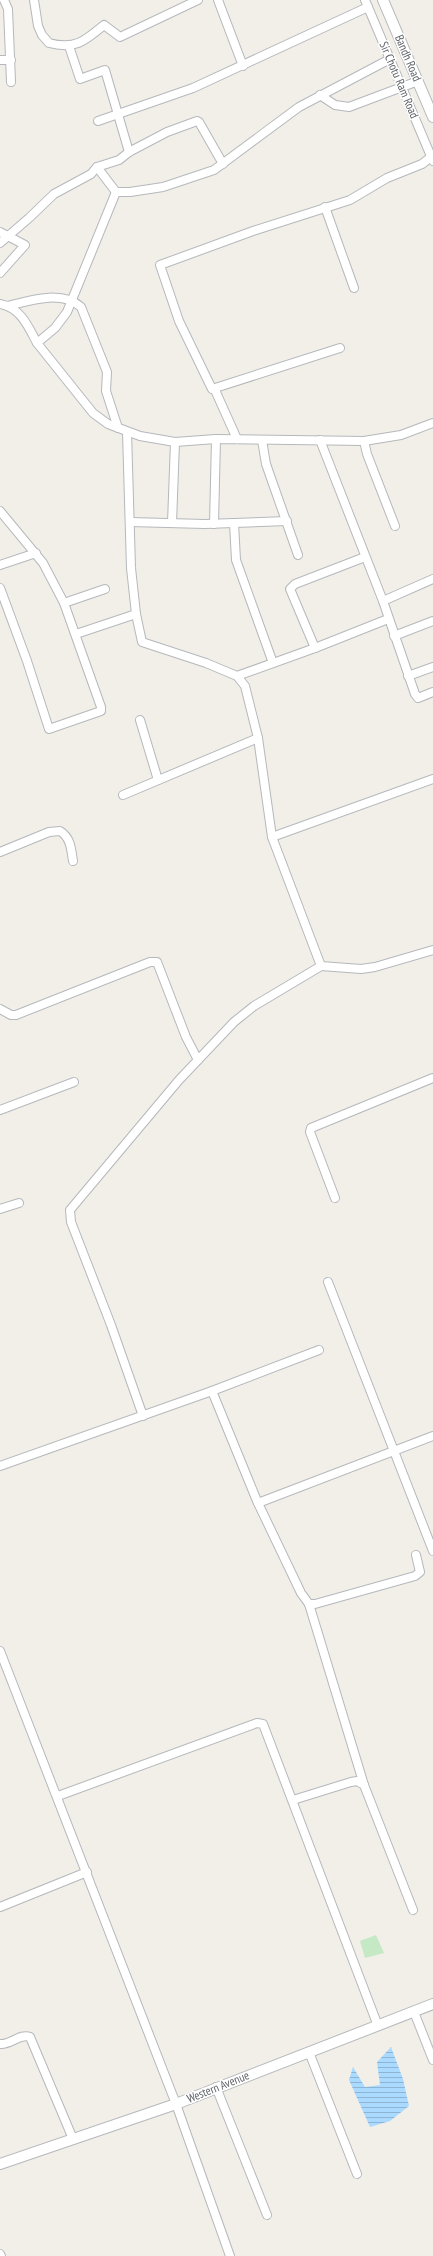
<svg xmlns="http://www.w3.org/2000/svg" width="433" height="2256" font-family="'PT Sans Narrow',sans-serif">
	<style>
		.park { fill: #c5e8c5 }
		.water { fill: url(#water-rules) }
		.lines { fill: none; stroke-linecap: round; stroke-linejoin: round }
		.minor-casing { stroke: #b5b8bc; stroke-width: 10 }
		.tertiary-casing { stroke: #b5b8bc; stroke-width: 12 }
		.minor { stroke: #fff; stroke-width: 8 }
		.tertiary { stroke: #fff; stroke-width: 10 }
		.labels { text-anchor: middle; stroke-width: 3; stroke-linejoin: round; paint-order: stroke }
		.street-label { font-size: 12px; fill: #5f6368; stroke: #fff }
	</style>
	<defs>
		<pattern id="water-rules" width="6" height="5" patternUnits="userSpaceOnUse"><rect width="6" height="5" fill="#aadaff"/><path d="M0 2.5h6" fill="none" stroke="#8eb4d2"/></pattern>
	</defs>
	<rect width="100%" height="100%" fill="#f1efe8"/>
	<!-- park -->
	<path class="park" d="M376 1935 384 1953 365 1958 360 1941Z"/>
	<!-- water -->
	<path class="water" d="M391 2047 403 2079 409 2106 390 2121 370 2127 349 2080 353 2067 365 2087 380 2085 377 2062Z"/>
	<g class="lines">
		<defs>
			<g id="minor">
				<path d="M4 0 8 9 11 82"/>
				<path d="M34 0 38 26 42 35 49 43C75 50 85 41 104 25L120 37 198 0"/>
				<path d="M218 0 243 66"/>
				<path d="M365 0 433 161"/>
				<path d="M69 46 80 79 105 70 129 152"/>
				<path d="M0 60H11"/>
				<path d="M320 95 335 105 349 107 418 81"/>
				<path d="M98 121 193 88 368 7"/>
				<path d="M97 167 116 192"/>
				<path d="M116 192 67 312 55 328 37 343 93 413 108 424 140 436 175 442 216 439 364 441 401 435 433 423"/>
				<path d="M116 192H130L163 187 214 170 299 107 390 59"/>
				<path d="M325 207 354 288"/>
				<path d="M0 232 25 245 0 273"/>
				<path d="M0 243 29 218 54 194 91 174 97 167 119 160 129 152 167 132 197 121 199 122 223 164"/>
				<path d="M0 304C21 308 28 326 37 343"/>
				<path d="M8 306C31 300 62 290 81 307L107 372 106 391 118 428"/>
				<path d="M340 348 212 389 179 321 160 265 253 231 350 200 387 178 422 164 431 157"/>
				<path d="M215 390 237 439"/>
				<path d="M127 432 131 568 136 614 142 642 206 663 237 676 245 686 258 738 272 837 321 966 361 969 375 967 433 950"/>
				<path d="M262 440 266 464 298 555"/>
				<path d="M320 440 383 601 415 694 418 698 433 692"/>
				<path d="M364 441 367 454 395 526"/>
				<path d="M0 511 43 563 64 603 101 707V711L49 729 27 661 0 588"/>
				<path d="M130 522 205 524 287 521"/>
				<path d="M172 523 175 442"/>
				<path d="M234 523 236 560 273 663"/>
				<path d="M214 524 216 439"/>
				<path d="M0 565 36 553"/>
				<path d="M383 601 433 579"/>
				<path d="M64 603 105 589"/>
				<path d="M76 634 136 614"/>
				<path d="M394 636 433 621"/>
				<path d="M315 648 290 589 295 584 365 557"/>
				<path d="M237 676 315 648 388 619"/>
				<path d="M408 676 433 667"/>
				<path d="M140 720 158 780"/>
				<path d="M123 795 258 738"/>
				<path d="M272 837 433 779"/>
				<path d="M0 852 49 832 60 831C71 838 71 849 73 861"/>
				<path d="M0 1009 11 1015H16L150 962H157L186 1037 198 1060"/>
				<path d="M0 1110 74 1082"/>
				<path d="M335 1198 310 1132 311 1128 433 1078"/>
				<path d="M0 1209 19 1203"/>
				<path d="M328 1282 433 1551"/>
				<path d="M212 1391 257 1501 301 1593 309 1604H315L415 1576 420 1572 416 1555"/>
				<path d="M143 1416 111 1325 71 1222 70 1210 179 1080 234 1022 254 1006 321 966"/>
				<path d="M0 1466 212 1391 319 1350"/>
				<path d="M258 1503 433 1436"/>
				<path d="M309 1604 364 1785"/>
				<path d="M0 1651 176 2104 230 2256"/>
				<path d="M58 1796 257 1723 263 1724 378 2026"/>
				<path d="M293 1800 351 1782 357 1781 364 1785 413 1910"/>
				<path d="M0 1907 87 1872"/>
				<path d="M414 2012 433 2060"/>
				<path d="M0 2044C11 2045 20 2033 30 2037L73 2139"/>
				<path d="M309 2052 357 2174"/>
				<path d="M216 2087 267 2215"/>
				<path d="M0 2254 1 2256"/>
			</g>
			<g id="tertiary">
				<path d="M383 0 433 117"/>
				<path d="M0 2164 176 2104 433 2004"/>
			</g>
		</defs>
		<!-- minor casing -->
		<use href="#minor" class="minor-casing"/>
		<!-- tertiary casing -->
		<use href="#tertiary" class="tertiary-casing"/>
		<!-- minor -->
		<use href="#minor" class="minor"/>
		<!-- tertiary -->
		<use href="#tertiary" class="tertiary"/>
	</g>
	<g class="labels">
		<!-- street labels -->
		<g class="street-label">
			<text transform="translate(408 58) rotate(67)" y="4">Bandh Road</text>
			<text transform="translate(399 80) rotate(67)" y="4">Sir Chotu Ram Road</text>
			<text transform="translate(218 2087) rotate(-22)" y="4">Western Avenue</text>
		</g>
	</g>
</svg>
